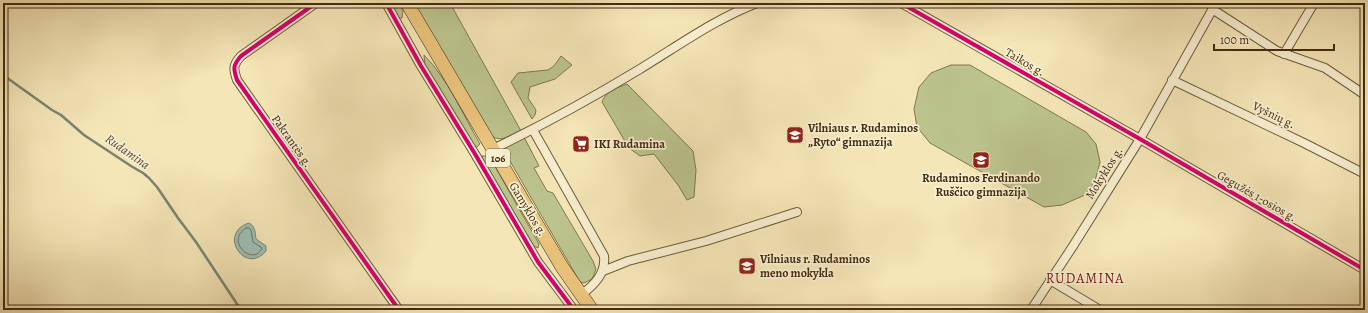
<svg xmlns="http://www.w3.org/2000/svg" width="1368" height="313" font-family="Alegreya,serif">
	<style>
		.green { fill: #bcc48e; stroke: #807850 }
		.water { fill: #9dbeb5; stroke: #798373 }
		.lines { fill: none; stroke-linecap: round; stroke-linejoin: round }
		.shore { stroke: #707463; stroke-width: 1 }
		.stream { stroke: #798373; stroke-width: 2.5 }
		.street-casing { stroke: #705a3a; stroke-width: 10 }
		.primary-casing { stroke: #432b11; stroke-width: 14 }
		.street { stroke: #f8efd0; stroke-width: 8 }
		.primary { stroke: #eac37c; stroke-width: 13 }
		.cycleway-casing { stroke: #f8efd0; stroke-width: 6 }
		.cycleway { stroke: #d6006c; stroke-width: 4 }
		.labels { text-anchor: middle; stroke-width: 3.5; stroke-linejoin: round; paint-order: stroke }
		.shield { fill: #f8efd0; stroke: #79664a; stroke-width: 1 }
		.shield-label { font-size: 11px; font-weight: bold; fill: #432b11 }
		.street-label { font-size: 12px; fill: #432b11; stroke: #f8efd0 }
		.poi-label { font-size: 12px; font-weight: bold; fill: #432b11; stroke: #f8efd0; text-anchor: start }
		.water-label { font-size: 13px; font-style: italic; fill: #5a503a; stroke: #f8efd0 }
		.quarter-label { font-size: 14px; letter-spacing: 1px; fill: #7a1f14; stroke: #f8efd0 }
	</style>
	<rect width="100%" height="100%" fill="#f5e6b7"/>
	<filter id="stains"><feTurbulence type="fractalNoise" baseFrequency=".005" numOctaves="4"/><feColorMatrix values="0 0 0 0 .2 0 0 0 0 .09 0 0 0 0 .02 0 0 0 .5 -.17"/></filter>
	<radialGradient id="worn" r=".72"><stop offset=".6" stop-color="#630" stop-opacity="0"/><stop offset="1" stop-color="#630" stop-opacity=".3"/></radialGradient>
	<!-- green -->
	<g class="green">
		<path d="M388 3H398L403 11 402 18H399Z"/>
		<path d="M414 3H450L521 131C511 136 500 143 490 135Z"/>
		<path d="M424 55C448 79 463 115 480 144L477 147 472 145 425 66Z"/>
		<path d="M561 56 572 65 555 79 530 87 528 98 536 110 535 115 532 119 511 82 518 73 548 70 554 66Z"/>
		<path d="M951 65H970L1086 132 1096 144 1100 162 1095 181 1085 195 1062 205 1044 207 930 143 917 127 914 109 919 87 931 73Z"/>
		<path d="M627 84 693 151 696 170 694 197 687 200 678 185 654 154 640 156 629 148 602 102C606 91 617 88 627 84Z"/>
		<path d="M524 137 539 166 534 168 547 191 553 193 593 261 596 269 592 279 584 283 580 282 503 149Z"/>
		<path d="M482 156H489L539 244 538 248 531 245 483 161Z"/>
	</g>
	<!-- water -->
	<path class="water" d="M249 223C256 227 255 233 256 239L266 246V251C245 276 217 233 249 223Z"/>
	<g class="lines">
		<!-- shore -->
		<path class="shore" d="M246 228H249L251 230 253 242 262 248C254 267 224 242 246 228Z"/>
		<!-- stream -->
		<path class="stream" d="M3 75 52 110 61 115 84 135 131 166 143 173 149 178 157 187 178 218 196 242 241 310"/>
		<defs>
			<g id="street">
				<path d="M316 3 241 56C233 65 233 68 237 80L399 310"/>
				<path d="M386 3 421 66 475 154 538 262 574 310"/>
				<path d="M901 3 1140 139 1365 270"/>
				<path d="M1212 9 1277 51 1325 68 1365 95"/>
				<path d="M1284 54 1314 3"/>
				<path d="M1172 80 1304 143 1365 174"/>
				<path d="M533 130 604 256C606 274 594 285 581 295"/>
				<path d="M493 149C543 125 592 98 640 69 678 46 715 19 757 3"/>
				<path d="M603 271 628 261 706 241 797 212"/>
				<path d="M1050 280 1100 310"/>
				<path d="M1031 310 1073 246 1140 139 1216 3"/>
			</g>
			<path id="primary" d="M407 3 562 267 592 310"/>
		</defs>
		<!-- street casing -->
		<use href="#street" class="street-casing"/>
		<!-- primary casing -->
		<use href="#primary" class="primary-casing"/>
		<!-- street -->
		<use href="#street" class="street"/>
		<!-- primary -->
		<use href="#primary" class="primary"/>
		<defs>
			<g id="cycleway">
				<path d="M316 3 241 56C233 65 233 68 237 80L399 310"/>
				<path d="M386 3 421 66 475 154 538 262 574 310"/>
				<path d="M901 3 1140 139 1365 270"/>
			</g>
		</defs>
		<!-- cycleway casing -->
		<use href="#cycleway" class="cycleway-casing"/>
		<!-- cycleway -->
		<use href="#cycleway" class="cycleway"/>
	</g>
	<!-- icons -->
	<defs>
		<symbol id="school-square" viewBox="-11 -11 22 22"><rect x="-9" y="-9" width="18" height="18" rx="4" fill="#8f2418" stroke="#f8efd0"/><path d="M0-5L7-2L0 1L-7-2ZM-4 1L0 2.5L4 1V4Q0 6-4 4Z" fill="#fff"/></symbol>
		<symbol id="supermarket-square" viewBox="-11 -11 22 22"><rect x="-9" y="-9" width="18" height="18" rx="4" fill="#8f2418" stroke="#f8efd0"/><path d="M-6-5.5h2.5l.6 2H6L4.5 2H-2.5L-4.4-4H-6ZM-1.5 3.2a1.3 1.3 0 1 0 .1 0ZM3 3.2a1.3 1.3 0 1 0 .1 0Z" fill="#fff"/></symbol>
	</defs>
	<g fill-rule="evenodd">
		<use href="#school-square" x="785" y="125" width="20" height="20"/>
		<use href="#supermarket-square" x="571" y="134" width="20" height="20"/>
		<use href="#school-square" x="971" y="150" width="20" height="20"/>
		<use href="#school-square" x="737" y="256" width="20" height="20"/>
	</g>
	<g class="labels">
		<!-- shield labels -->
		<rect class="shield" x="486" y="149" width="24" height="18" rx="3"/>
		<g class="shield-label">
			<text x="498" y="162">106</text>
		</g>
		<!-- street labels -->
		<g class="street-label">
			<text transform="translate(1025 62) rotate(30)" y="4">Taikos g.</text>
			<text transform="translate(1274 115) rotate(26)" y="4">Vyšnių g.</text>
			<text transform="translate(292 141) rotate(55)" y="4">Pakrantės g.</text>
			<text transform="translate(1104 173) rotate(-58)" y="4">Mokyklos g.</text>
			<text transform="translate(1257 196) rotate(30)" y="4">Gegužės 1-osios g.</text>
			<text transform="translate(528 209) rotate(59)" y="4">Gamyklos g.</text>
		</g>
		<!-- poi labels -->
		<g class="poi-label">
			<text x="808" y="132">Vilniaus r. Rudaminos<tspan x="808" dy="14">„Ryto“ gimnazija</tspan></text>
			<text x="594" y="148">IKI Rudamina</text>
			<text x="981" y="182" text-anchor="middle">Rudaminos Ferdinando<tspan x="981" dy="14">Ruščico gimnazija</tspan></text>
			<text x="760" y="263">Vilniaus r. Rudaminos<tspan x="760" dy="14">meno mokykla</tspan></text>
		</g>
		<!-- water labels -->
		<g class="water-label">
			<text transform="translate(128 151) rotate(35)" y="5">Rudamina</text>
		</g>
		<!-- quarter labels -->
		<g class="quarter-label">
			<text x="1085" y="283">RUDAMINA</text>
		</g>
	</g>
	<!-- margin -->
	<rect width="1368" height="313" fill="none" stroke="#f5e6b7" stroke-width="16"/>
	<rect x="4" y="4" width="1360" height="305" fill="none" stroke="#432b11" stroke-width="2"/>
	<rect x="8" y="8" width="1352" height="297" fill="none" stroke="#432b11"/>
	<!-- scale -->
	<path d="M1214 44v6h120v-6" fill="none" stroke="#432b11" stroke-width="2"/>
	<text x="1220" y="44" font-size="12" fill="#432b11" stroke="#f8efd0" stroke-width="3" paint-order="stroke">100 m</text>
	<rect width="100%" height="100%" filter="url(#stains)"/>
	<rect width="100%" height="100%" fill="url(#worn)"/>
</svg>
